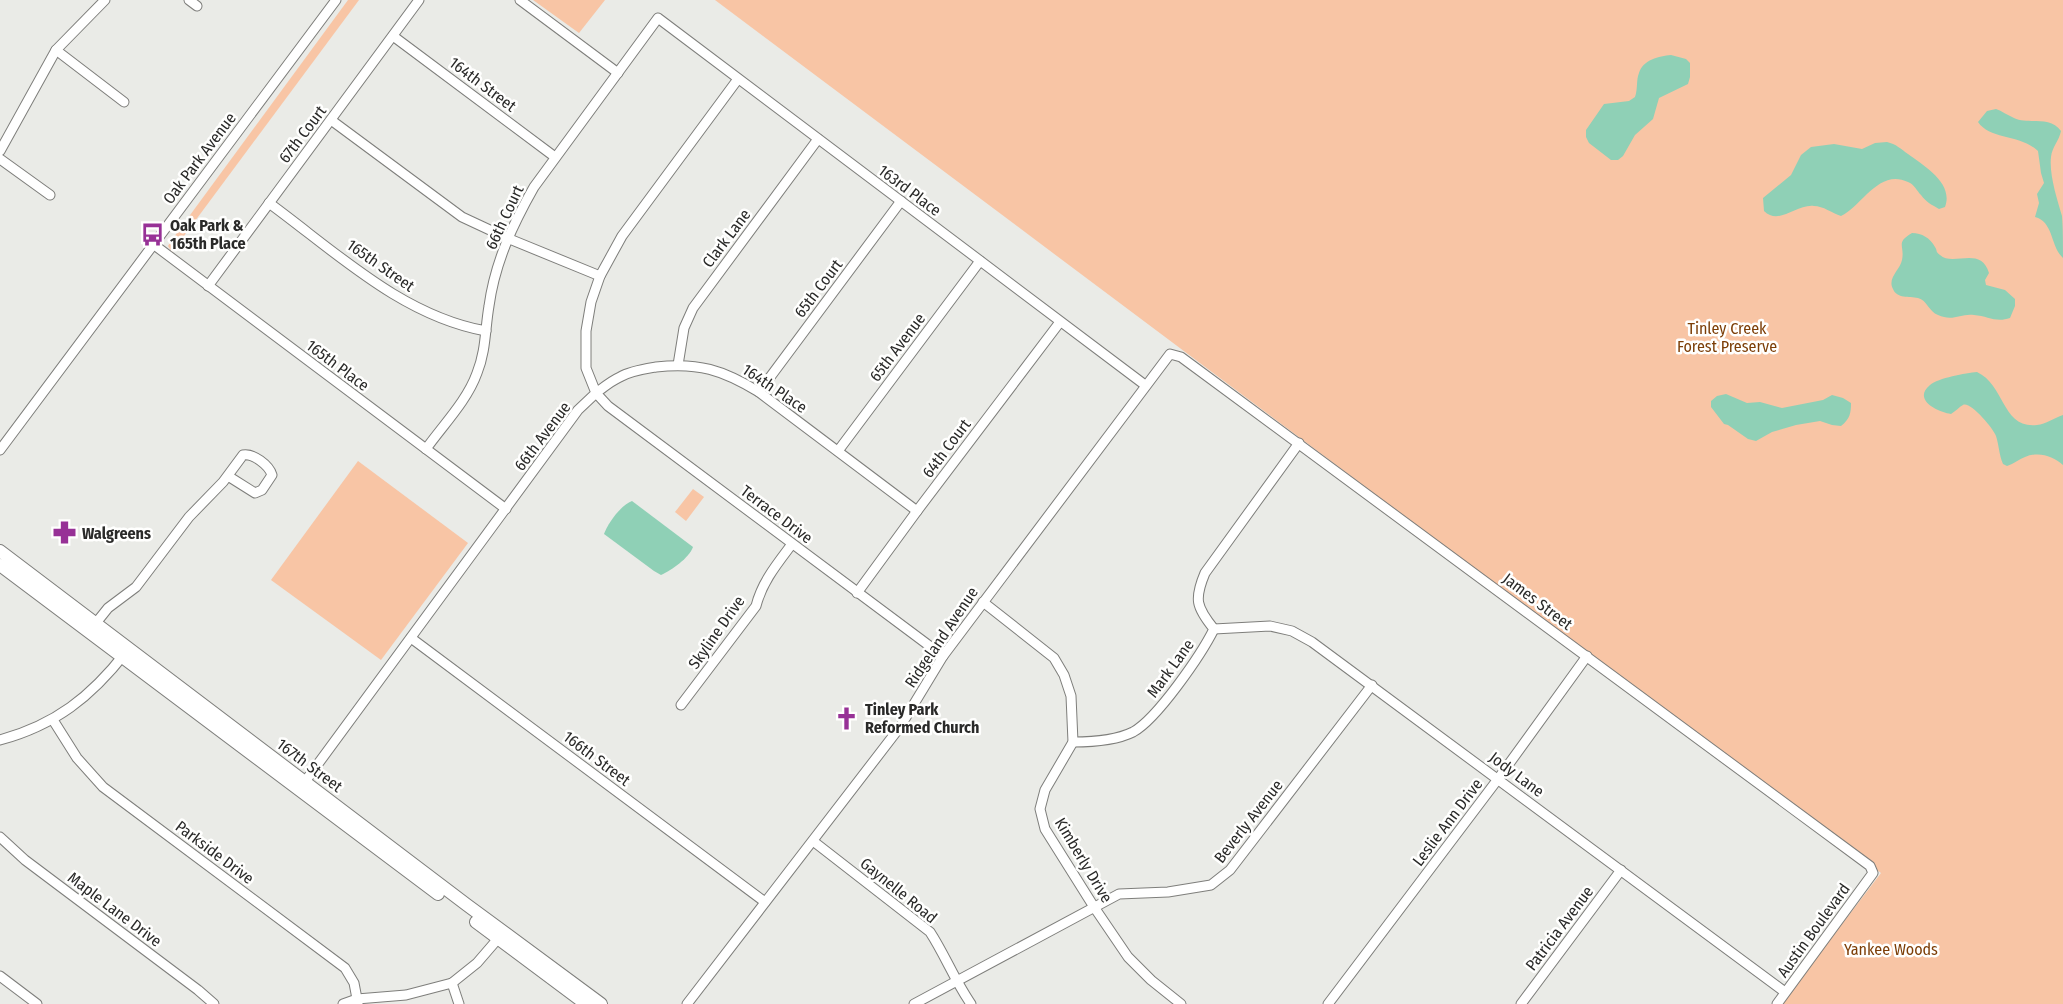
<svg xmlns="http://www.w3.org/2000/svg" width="2063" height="1004" font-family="'Fira Sans Condensed',sans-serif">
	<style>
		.green { fill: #f8c5a5 }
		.water { fill: #8fd0b6 }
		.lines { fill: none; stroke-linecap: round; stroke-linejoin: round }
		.minor-casing { stroke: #7e7e7b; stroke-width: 11 }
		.major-casing { stroke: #7e7e7b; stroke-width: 14 }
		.minor { stroke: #fff; stroke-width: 9 }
		.major { stroke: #fff; stroke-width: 12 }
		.labels { text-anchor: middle; stroke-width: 5; stroke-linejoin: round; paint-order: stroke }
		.street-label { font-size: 16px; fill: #2a2a29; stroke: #fffffe }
		.poi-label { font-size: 16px; font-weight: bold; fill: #2a2a29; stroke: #fffffe; text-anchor: start }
		.park-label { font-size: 16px; fill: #7c3e07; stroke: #fffffe }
	</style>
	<rect width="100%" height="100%" fill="#eaebe7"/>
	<!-- green -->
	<g class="green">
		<path d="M348 0H359L172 252 168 246 171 241Z"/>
		<path d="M533 0H605L579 33Z"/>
		<path d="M715 0H2063V1004H1781L1881 873Z"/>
		<path d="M358 461 468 543 381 660 271 580Z"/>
		<path d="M693 489 704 497 686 521 675 512Z"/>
	</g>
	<!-- water -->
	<g class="water">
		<path d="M1671 55 1686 59 1690 63V77L1688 84 1659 98 1653 119 1635 135 1623 156 1618 160H1611L1589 143 1586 137V130L1604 104 1629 101 1635 97C1638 89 1636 80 1639 73 1643 60 1659 56 1671 55Z"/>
		<path d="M1996 109C2002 111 2007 115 2014 118 2029 125 2050 115 2061 131 2059 141 2052 147 2051 157 2049 174 2057 199 2062 216 2063 228 2063 245 2063 258 2050 246 2054 222 2035 217L2039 203 2037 194 2044 183 2041 173 2038 151C2020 134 1990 140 1978 122L1987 111Z"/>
		<path d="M1887 142C1896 144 1901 149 1908 154 1924 166 1954 183 1945 207L1939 209C1932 205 1926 202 1921 195 1917 191 1914 184 1908 182 1879 168 1862 206 1841 216 1832 213 1823 206 1814 206 1796 204 1779 226 1764 211L1763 198 1791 175 1801 155 1811 147 1834 144 1862 149 1875 143Z"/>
		<path d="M1912 233C1922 233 1930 238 1935 247 1938 252 1935 251 1940 255 1953 267 1981 245 1989 273L1985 280 1986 285 2005 290 2015 299V306L2010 318C1996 323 1988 316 1974 315 1961 313 1953 322 1938 315 1929 312 1927 300 1918 298 1909 296 1897 299 1893 289 1887 278 1900 270 1902 260 1905 245 1895 243 1912 233Z"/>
		<path d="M1977 372C2005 385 2002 429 2037 425 2046 424 2054 418 2063 415V465C2053 456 2039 451 2025 457 2019 459 2014 464 2007 466L2003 464C1999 455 1999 445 1996 436 1993 428 1970 401 1963 405 1959 407 1956 411 1951 414 1938 412 1912 400 1930 385 1938 378 1966 373 1977 372Z"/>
		<path d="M1726 394 1747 403 1760 402 1782 408 1823 400 1832 395 1843 398 1851 403C1851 413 1850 419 1841 426L1832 425 1820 421 1796 425 1772 432 1756 441 1748 439 1728 425 1724 424 1711 407V401L1717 396Z"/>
		<path d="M632 501 693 547C689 558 672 570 661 575L654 571 604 534C608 523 621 505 632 501Z"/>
	</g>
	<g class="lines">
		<defs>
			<g id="minor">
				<path d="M189 0 197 6"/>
				<path d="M520 0 618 73"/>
				<path d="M393 36 555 157"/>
				<path d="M56 50 124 102"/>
				<path d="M331 120 462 217 507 238 600 276"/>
				<path d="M0 151 56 50 105 0"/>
				<path d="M0 159 50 195"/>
				<path d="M269 203C336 252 402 316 486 331"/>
				<path d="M153 244 506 509"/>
				<path d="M208 286 419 0"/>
				<path d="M678 365 684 328 693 308 818 139"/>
				<path d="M759 392 901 201"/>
				<path d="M426 449C443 425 467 401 477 373 486 351 485 329 489 306 495 262 513 224 534 187L658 18 1145 385"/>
				<path d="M0 450 336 0"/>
				<path d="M838 451 980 261"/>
				<path d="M917 511 759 392C723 370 698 362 656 367 644 369 630 371 620 377 611 381 604 387 596 393L608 406 943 656"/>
				<path d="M857 593 917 511 1060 322"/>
				<path d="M983 602 1054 658 1064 675 1071 696 1073 742 1045 790 1040 809 1045 829 1094 907 1128 957 1151 980 1181 1004"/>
				<path d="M96 623 108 608 136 587 189 517 223 482 243 455C253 453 269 465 272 475L262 490 255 493 228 476"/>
				<path d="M1214 629 1270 626 1292 631 1312 642 1785 992"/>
				<path d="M411 638 765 902"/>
				<path d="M681 705 756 606C762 582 777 564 792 544"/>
				<path d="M53 720 77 758 103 787 345 968 354 983 358 1004"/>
				<path d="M0 740C55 725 91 697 126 652"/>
				<path d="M1073 742C1092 742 1115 741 1133 732 1157 719 1201 655 1214 629 1196 607 1194 599 1205 573L1299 443"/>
				<path d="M301 787 578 410 596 393 586 368V331L591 302 600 276 622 236 738 79"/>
				<path d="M0 837 25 860 198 990 214 1004"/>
				<path d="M813 841 930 932C945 955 955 981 971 1004"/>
				<path d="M0 976 37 1004"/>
				<path d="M452 983 459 1004"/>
				<path d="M343 1004 357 999 406 995 452 983 477 963 502 934"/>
				<path d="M687 1004 900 727 943 656 1170 354 1181 357 1870 866 1873 873 1777 1004"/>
				<path d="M914 1004 1119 894 1168 892 1211 885 1230 870 1372 685"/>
				<path d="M1328 1004 1498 779 1587 656"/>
				<path d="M1521 1004 1621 870"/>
			</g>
			<g id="major">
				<path d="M0 551 467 905 601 1004"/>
				<path d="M0 565 438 894"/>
				<path d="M476 922 586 1004"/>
			</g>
		</defs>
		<!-- minor casing -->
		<use href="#minor" class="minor-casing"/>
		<!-- major casing -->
		<use href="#major" class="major-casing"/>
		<!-- minor -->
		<use href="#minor" class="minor"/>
		<!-- major -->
		<use href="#major" class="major"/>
	</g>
	<!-- icons -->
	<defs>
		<symbol id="bus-bare" viewBox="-9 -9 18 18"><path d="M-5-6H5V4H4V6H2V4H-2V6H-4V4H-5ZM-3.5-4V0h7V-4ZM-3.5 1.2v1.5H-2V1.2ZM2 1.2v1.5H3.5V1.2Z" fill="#973196" stroke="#fffffe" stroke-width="2.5" paint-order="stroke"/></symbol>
		<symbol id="pharmacy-bare" viewBox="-9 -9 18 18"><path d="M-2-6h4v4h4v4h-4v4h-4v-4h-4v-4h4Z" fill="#973196" stroke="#fffffe" stroke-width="2.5" paint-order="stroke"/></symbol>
		<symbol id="church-bare" viewBox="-9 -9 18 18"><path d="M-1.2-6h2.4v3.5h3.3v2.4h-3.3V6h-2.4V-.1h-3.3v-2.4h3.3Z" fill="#973196" stroke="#fffffe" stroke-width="2.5" paint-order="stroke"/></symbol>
	</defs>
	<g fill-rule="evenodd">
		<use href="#bus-bare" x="136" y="218" width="33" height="33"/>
		<use href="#pharmacy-bare" x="48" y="516" width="33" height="33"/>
		<use href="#church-bare" x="830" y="702" width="33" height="33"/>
	</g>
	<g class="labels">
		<!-- street labels -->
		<g class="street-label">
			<text transform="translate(483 84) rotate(37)" y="6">164th Street</text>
			<text transform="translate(302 134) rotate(-53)" y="6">67th Court</text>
			<text transform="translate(199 158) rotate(-53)" y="6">Oak Park Avenue</text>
			<text transform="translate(910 190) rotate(37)" y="6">163rd Place</text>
			<text transform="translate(504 217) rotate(-65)" y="6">66th Court</text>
			<text transform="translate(726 238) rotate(-53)" y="6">Clark Lane</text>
			<text transform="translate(381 265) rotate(35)" y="6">165th Street</text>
			<text transform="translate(818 288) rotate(-53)" y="6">65th Court</text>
			<text transform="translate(897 347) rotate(-53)" y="6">65th Avenue</text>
			<text transform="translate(338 365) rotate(37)" y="6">165th Place</text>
			<text transform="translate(775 388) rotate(34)" y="6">164th Place</text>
			<text transform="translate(542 436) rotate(-53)" y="6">66th Avenue</text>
			<text transform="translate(946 448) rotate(-53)" y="6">64th Court</text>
			<text transform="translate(777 514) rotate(37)" y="6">Terrace Drive</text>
			<text transform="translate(1538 601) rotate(37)" y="6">James Street</text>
			<text transform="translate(716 632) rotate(-55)" y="6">Skyline Drive</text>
			<text transform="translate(941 637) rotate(-56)" y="6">Ridgeland Avenue</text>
			<text transform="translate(1170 668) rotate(-54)" y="6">Mark Lane</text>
			<text transform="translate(597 758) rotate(37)" y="6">166th Street</text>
			<text transform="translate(310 765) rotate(37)" y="6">167th Street</text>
			<text transform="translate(1517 774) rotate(37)" y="6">Jody Lane</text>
			<text transform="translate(1248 821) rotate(-52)" y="6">Beverly Avenue</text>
			<text transform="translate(1447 822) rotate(-53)" y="6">Leslie Ann Drive</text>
			<text transform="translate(215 852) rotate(37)" y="6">Parkside Drive</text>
			<text transform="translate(1084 860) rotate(59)" y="6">Kimberly Drive</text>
			<text transform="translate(899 890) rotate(39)" y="6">Gaynelle Road</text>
			<text transform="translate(115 909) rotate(37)" y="6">Maple Lane Drive</text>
			<text transform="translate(1559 928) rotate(-53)" y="6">Patricia Avenue</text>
			<text transform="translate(1813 930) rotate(-54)" y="6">Austin Boulevard</text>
		</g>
		<!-- poi labels -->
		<g class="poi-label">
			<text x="170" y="231">Oak Park &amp;<tspan x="170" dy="18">165th Place</tspan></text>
			<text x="82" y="539">Walgreens</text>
			<text x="865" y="715">Tinley Park<tspan x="865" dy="18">Reformed Church</tspan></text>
		</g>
		<!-- park labels -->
		<g class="park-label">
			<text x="1727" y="334">Tinley Creek<tspan x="1727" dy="18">Forest Preserve</tspan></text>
			<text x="1891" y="955">Yankee Woods</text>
		</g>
	</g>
</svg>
